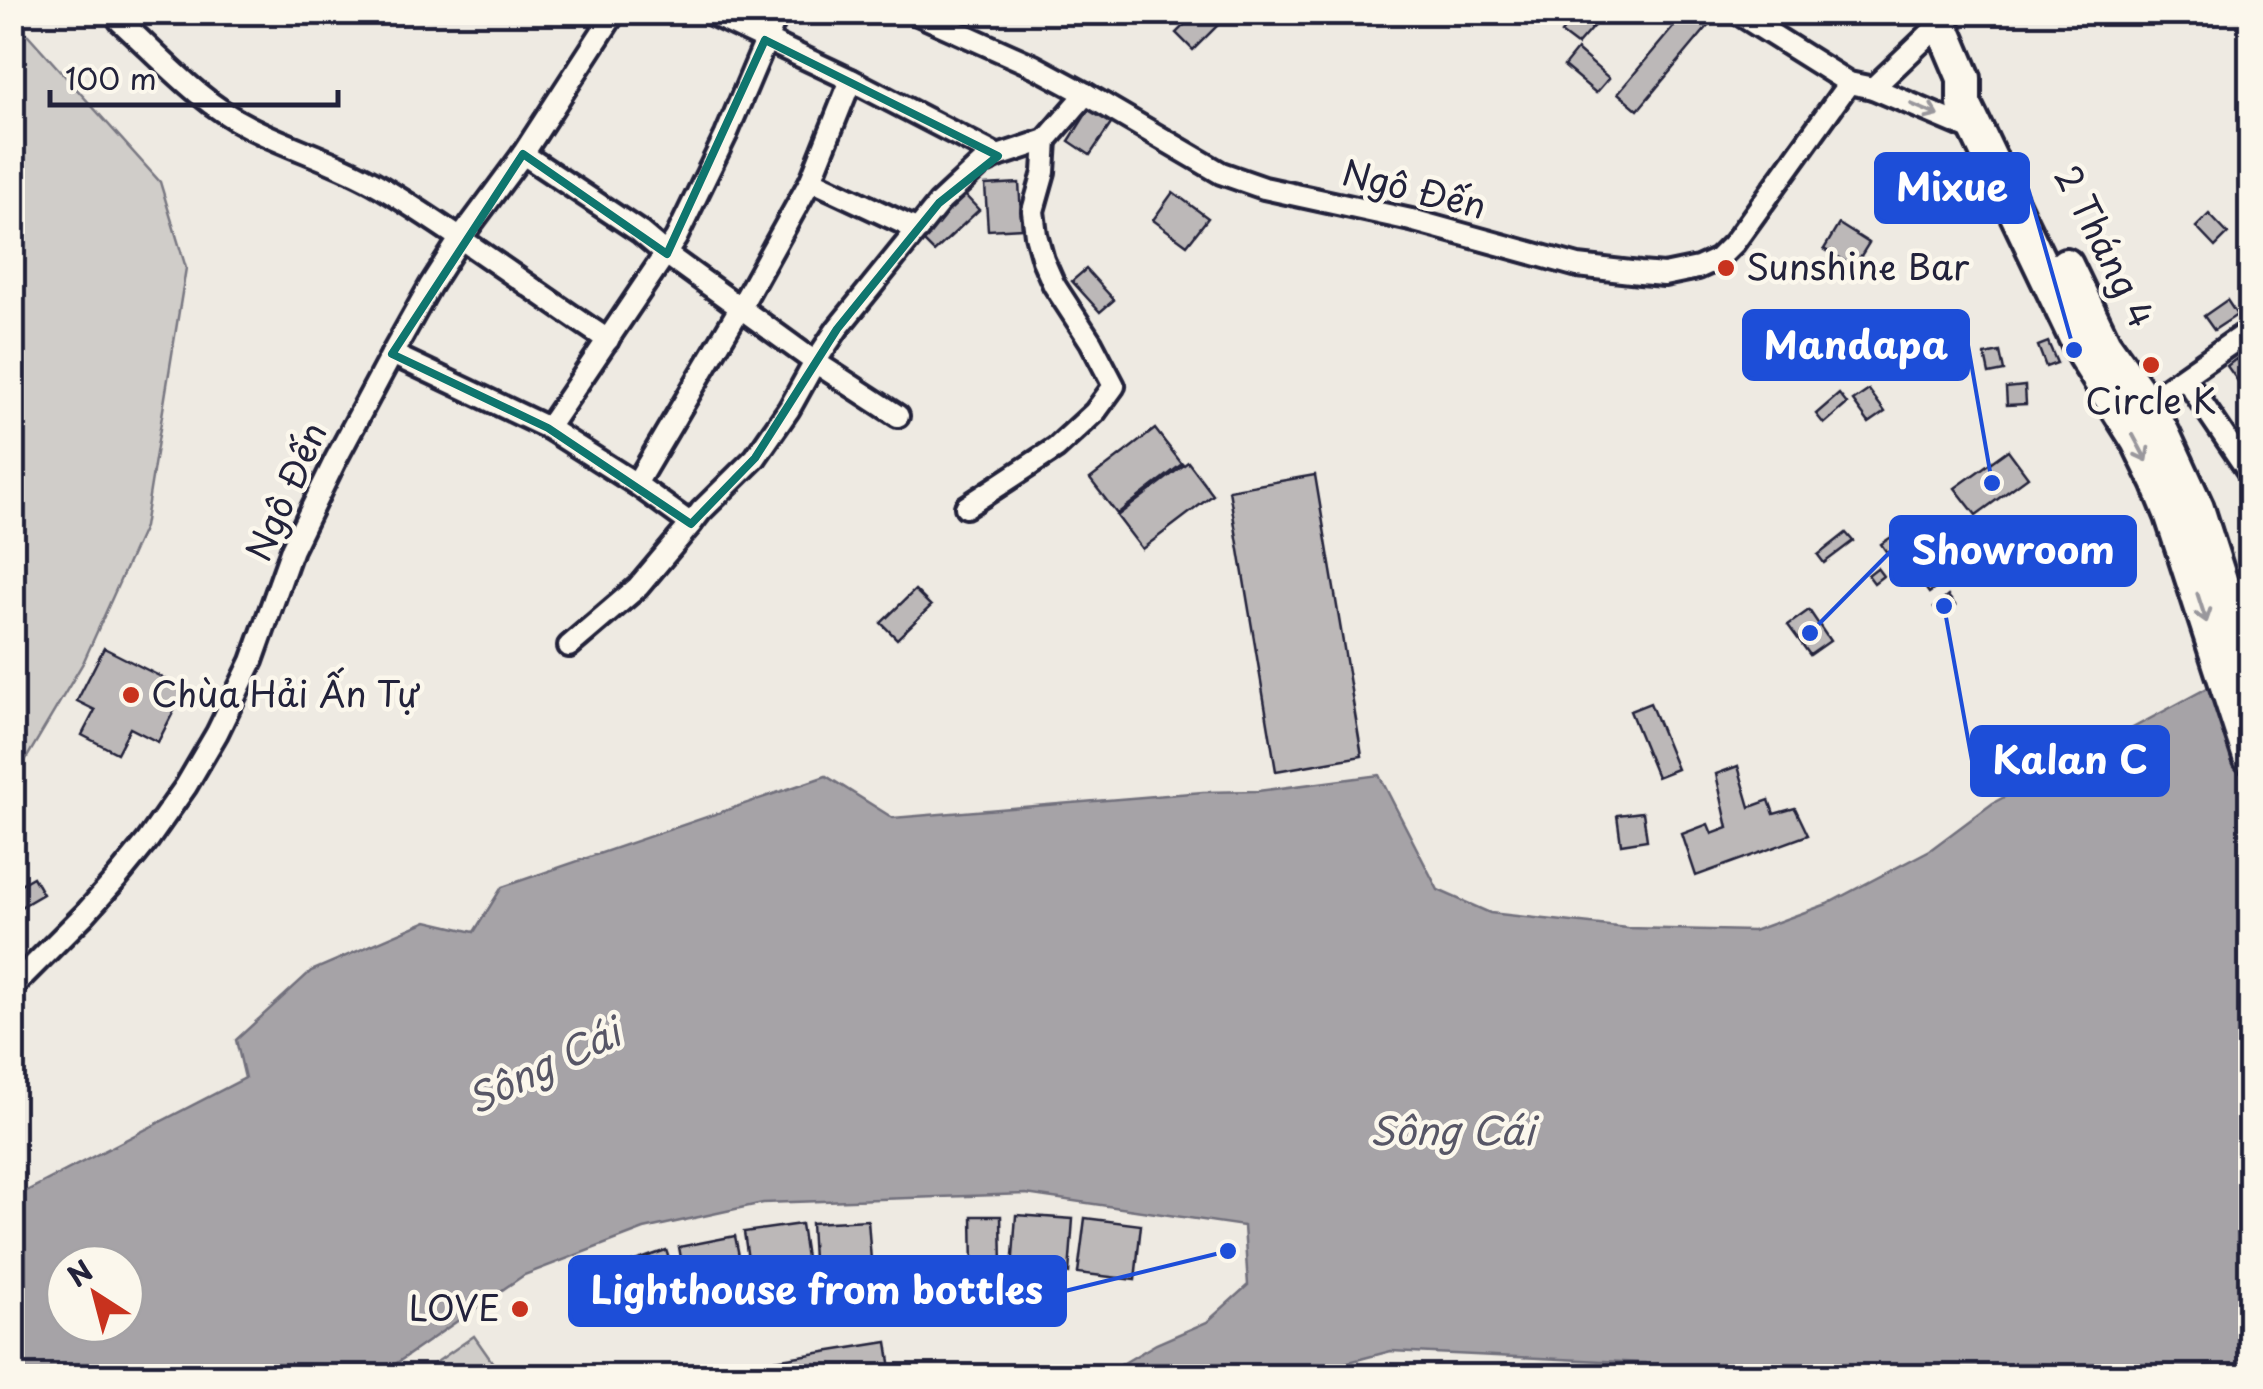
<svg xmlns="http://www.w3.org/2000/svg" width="2263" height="1389" font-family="'Playpen Sans',sans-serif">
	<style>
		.green { fill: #d0cdc9; stroke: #797882; stroke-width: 2.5 }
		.water { fill: #a6a3a7; stroke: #716f7c; stroke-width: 2.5; fill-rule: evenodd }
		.building { fill: #bcb8b8; stroke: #22223b; stroke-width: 2.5 }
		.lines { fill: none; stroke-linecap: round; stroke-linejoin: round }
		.minor-casing { stroke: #22223b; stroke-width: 28 }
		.primary-casing { stroke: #22223b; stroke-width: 40 }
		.minor { stroke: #fbf7ec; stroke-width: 20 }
		.primary { stroke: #fbf7ec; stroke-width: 32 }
		.oneway { stroke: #99979c }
		.marked { fill: none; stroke: #0f766e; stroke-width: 8; stroke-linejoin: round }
		.poi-dot { fill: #c8321e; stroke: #fbf7ec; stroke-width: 4 }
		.labels { text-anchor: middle; stroke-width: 9; stroke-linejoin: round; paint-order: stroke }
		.street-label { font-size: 35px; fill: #22223b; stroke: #fbf7ec }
		.poi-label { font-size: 35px; fill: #22223b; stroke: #fbf7ec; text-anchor: start }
		.water-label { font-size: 38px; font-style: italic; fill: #575666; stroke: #fbf7ec }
		.leader { fill: none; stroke: #1d4ed8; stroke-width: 4 }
		.callout-dot { fill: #1d4ed8; stroke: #fbf7ec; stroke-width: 4 }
		.callout { fill: #1d4ed8; stroke: #1d4ed8; stroke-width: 4 }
		.callout-label { font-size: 38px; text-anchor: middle; font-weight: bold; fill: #fff }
	</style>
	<rect width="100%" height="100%" fill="#eeeae2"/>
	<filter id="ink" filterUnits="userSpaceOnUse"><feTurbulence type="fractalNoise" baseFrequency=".01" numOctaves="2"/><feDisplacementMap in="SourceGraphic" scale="20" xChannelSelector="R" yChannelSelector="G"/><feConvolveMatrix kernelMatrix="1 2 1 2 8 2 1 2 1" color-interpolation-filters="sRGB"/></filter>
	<g filter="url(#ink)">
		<!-- green -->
		<g class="green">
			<path d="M12 17 160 182 186 268 144 527 83 663 13 781Z"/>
			<path d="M474 1336 502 1376H438L431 1366Z"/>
		</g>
		<!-- water -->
		<path class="water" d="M2250 665V1376H1664L1645 1363 1391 1351 1295 1376H1102L1156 1344 1207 1322 1248 1285 1244 1226 1026 1194 763 1203 644 1229 524 1275 378 1376H13V1198L245 1078 236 1040 311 971 427 921 474 932 502 887 826 776 893 818 1203 792 1258 791 1379 775 1438 890 1490 913 1627 928 1753 931 1827 904 1930 850 1993 803ZM65 1264H125V1324H65Z"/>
		<!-- building -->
		<g class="building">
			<path d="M1197 12H1231L1193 50 1176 33Z"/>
			<path d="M1578 12H1606L1577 45 1561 33Z"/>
			<path d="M1686 12H1705L1714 19 1638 110 1618 93Z"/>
			<path d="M1577 50 1609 78 1596 93 1564 66Z"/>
			<path d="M1091 106 1113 121 1090 155 1069 141Z"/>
			<path d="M1019 183 1022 228 988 230 985 185Z"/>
			<path d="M1173 192 1208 218 1187 245 1153 220Z"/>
			<path d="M964 194 979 210 934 252 918 236Z"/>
			<path d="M2209 214 2228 234 2215 247 2196 227Z"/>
			<path d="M1839 224 1869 243 1854 267 1824 249Z"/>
			<path d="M1086 269 1114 300 1100 312 1072 281Z"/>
			<path d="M2227 300 2237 315 2214 330 2204 316Z"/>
			<path d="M2048 342 2057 363 2046 367 2038 346Z"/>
			<path d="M2000 352 2004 371 1989 374 1985 355Z"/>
			<path d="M2236 359 2249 377 2240 384 2227 366Z"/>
			<path d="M2025 386 2026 404 2007 405 2006 388Z"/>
			<path d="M1869 390 1885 412 1869 423 1853 401Z"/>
			<path d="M1839 394 1847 404 1824 424 1816 414Z"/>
			<path d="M1155 429 1182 464 1117 514 1090 479Z"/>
			<path d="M2008 450 2028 477 1976 515 1955 488Z"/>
			<path d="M1188 462 1213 495 1142 549 1117 516Z"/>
			<path d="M1315 475 1362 756 1276 771 1229 490Z"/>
			<path d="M1915 521 1935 550 1901 573 1881 544Z"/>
			<path d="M1846 533 1853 541 1824 563 1818 555Z"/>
			<path d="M1935 567 1945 582 1929 593 1919 579Z"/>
			<path d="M1877 568 1883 576 1874 583 1868 575Z"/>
			<path d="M915 590 931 606 897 639 881 623Z"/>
			<path d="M1948 596 1955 605 1940 616 1934 608Z"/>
			<path d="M1809 610 1830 641 1810 655 1788 625Z"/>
			<path d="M104 648 185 689 158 742 130 728 117 753 82 735 95 710 77 701Z"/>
			<path d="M1650 703 1677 769 1657 777 1630 711Z"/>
			<path d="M1738 766 1750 807 1769 800 1774 814 1795 808 1808 835 1696 876 1682 834 1708 824 1712 834 1728 828 1716 774Z"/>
			<path d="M1643 812 1647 840 1621 844 1617 815Z"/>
			<path d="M33 877 43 894 12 912V889Z"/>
			<path d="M1016 1215 1073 1219 1069 1273 1012 1270Z"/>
			<path d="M972 1216H1001L1002 1268H973Z"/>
			<path d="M1085 1218 1141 1225 1135 1280 1078 1273Z"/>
			<path d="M868 1220 872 1274 814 1278 811 1223Z"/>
			<path d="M801 1224 809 1278 752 1287 744 1232Z"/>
			<path d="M735 1236 746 1290 689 1301 679 1247Z"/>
			<path d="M666 1250 684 1302 630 1321 612 1269Z"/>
			<path d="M887 1342 892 1376H707L706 1371Z"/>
		</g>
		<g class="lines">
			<defs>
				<g id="minor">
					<path d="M707 12 851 80 998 156"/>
					<path d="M913 12 1034 66 1086 94 1221 173 1264 188 1411 220 1578 266 1640 273 1664 275 1698 268 1718 259 1734 243 1849 83"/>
					<path d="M1736 12 1849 83 1873 88 1977 132"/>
					<path d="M120 21C161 58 199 102 249 127 292 149 339 162 381 187 459 234 532 290 608 340"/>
					<path d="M1873 88 1941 23"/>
					<path d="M523 154 640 232 666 254 815 362 898 416"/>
					<path d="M811 180 918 230"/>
					<path d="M392 354 548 428 636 484 691 524 701 511 755 458 789 409 815 362 837 329 939 203 981 164 998 156 1046 140 1086 94"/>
					<path d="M2185 378 2250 474"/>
					<path d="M2146 403 2250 330"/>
					<path d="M548 428 676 238 726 135 778 12"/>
					<path d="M636 484 740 308 811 180 851 80"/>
					<path d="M966 507 1056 448 1095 412 1114 386 1091 342 1054 285 1043 260 1036 235 1033 211 1044 172 1046 140"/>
					<path d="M569 646 638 587 691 524"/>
					<path d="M12 987 84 915 117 878 148 840 186 786 217 733 252 661 292 549 336 459 392 354 430 286 460 239 523 154 615 12"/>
				</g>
				<g id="primary">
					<path d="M1936 12 1964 78V104L2084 355 2138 441 2158 482 2172 516 2250 757"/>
					<path d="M2066 265 2104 344 2146 403 2163 434 2197 508 2250 674"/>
				</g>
			</defs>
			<!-- minor casing -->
			<use href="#minor" class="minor-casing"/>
			<!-- primary casing -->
			<use href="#primary" class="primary-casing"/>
			<!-- minor -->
			<use href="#minor" class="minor"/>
			<!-- primary -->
			<use href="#primary" class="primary"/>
		</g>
		<!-- one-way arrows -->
		<defs><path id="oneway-shaft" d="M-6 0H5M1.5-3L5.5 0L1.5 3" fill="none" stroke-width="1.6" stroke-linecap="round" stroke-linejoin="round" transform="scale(2.5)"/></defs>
		<g class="oneway">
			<use href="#oneway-shaft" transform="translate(1925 110) rotate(23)"/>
			<use href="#oneway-shaft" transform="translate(2140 448) rotate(62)"/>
			<use href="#oneway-shaft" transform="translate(2202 608) rotate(72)"/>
		</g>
	</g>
	<!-- marked area -->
	<path class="marked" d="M765 40 998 156 939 203 837 329 755 458 691 524 548 428 392 354 523 154 667 254Z"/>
	<!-- markers -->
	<g class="poi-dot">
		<circle cx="1726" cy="268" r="10"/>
		<circle cx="2151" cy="365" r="10"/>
		<circle cx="131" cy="695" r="10"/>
		<circle cx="520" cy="1309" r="10"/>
	</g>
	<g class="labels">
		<!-- street labels -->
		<g class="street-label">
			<text transform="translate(1414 190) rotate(14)" y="12">Ngô Đến</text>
			<text transform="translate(2104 247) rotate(63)" y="12">2 Tháng 4</text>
			<text transform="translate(287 492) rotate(-66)" y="12">Ngô Đến</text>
		</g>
		<!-- poi labels -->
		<g class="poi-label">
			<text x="1746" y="280">Sunshine Bar</text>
			<text x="2151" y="414" text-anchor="middle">Circle K</text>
			<text x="151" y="707">Chùa Hải Ấn Tự</text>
			<text x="500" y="1321" text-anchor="end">LOVE</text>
		</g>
		<!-- water labels -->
		<g class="water-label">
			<text transform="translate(544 1067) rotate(-26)" y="13">Sông Cái</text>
			<text x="1452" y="1145">Sông Cái</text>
		</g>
	</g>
	<!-- callouts -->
	<path class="leader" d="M2074 350L2028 188M1992 483L1968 345M1810 633L1891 551M1944 606L1972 761M1228 1251L1065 1291"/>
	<g class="callout-dot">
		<circle cx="2074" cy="350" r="10"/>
		<circle cx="1992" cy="483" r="10"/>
		<circle cx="1810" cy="633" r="10"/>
		<circle cx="1944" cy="606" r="10"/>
		<circle cx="1228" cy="1251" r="10"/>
	</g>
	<g class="callout">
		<rect x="1876" y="154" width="152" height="68" rx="10"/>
		<rect x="1744" y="311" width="224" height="68" rx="10"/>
		<rect x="1891" y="517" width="244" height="68" rx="10"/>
		<rect x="1972" y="727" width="196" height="68" rx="10"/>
		<rect x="570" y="1257" width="495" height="68" rx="10"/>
	</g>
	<g class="callout-label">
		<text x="1952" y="201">Mixue</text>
		<text x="1856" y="359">Mandapa</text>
		<text x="2013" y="564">Showroom</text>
		<text x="2070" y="774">Kalan C</text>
		<text x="817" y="1304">Lighthouse from bottles</text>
	</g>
	<!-- margin -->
	<rect width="2263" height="1389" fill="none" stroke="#fbf7ec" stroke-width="50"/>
	<rect x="25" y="25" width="2213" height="1339" fill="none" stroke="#22223b" stroke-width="4" filter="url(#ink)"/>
	<!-- north arrow -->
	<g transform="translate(95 1294) rotate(324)"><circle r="48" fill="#fbf7ec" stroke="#a4a2a5" stroke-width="2.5"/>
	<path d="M0-8L18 38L0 25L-18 38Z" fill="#c8321e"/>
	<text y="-15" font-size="28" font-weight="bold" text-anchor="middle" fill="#22223b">N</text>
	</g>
	<!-- scale -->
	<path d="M50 90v15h288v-15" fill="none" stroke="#22223b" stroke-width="5"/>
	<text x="65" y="90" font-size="30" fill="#22223b" stroke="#fbf7ec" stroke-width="8" paint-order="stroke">100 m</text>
</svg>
